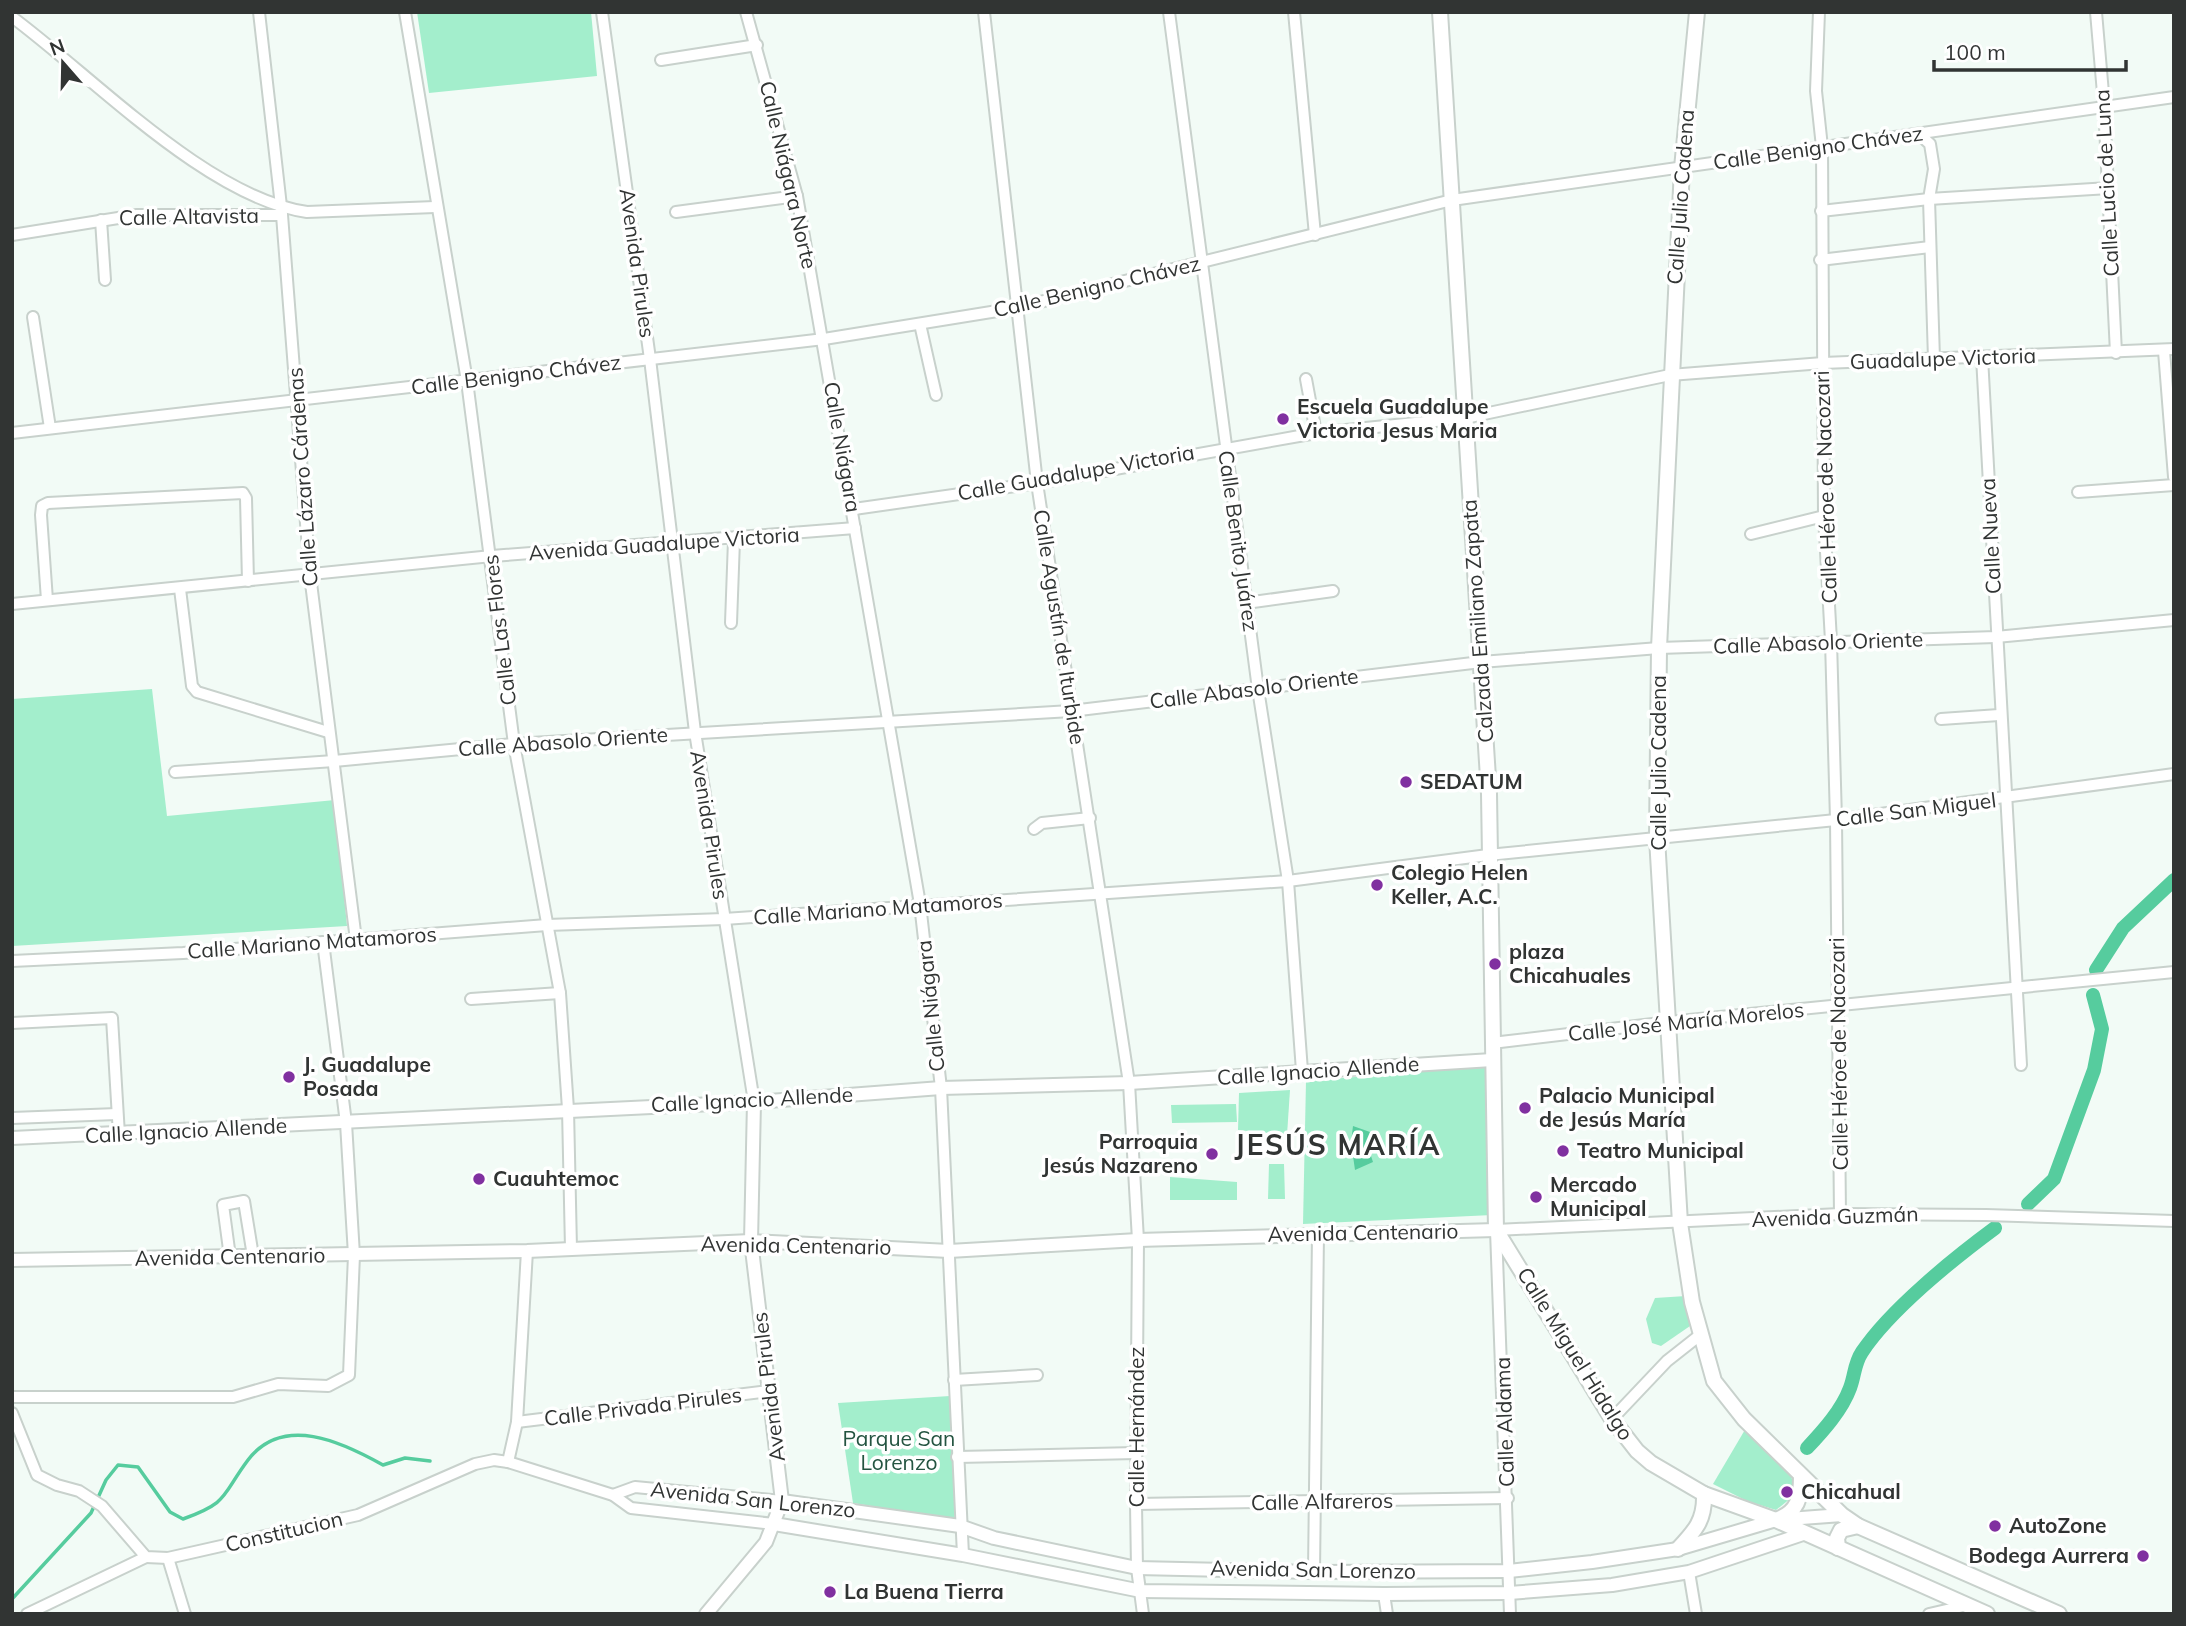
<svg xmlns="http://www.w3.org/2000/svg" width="2186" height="1626" font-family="Mulish,sans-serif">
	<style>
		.green { fill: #a3eecc }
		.water { fill: #56cc9e }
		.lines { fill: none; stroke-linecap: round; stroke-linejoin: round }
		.stream { stroke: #56cc9e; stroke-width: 3.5 }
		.canal { stroke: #56cc9e; stroke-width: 14 }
		.minor-casing { stroke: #c8d1cc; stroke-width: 14 }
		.tertiary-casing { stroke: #c8d1cc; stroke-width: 16 }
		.secondary-casing { stroke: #c8d1cc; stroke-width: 18 }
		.minor { stroke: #fff; stroke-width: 10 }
		.tertiary { stroke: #fff; stroke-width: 12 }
		.secondary { stroke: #fff; stroke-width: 14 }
		.poi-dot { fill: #8030a0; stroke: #fff; stroke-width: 2.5 }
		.labels { text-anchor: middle; stroke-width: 7; stroke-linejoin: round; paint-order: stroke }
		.street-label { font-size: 21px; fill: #313433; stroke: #fff }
		.poi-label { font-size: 21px; font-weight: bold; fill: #313433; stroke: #fff; text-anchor: start }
		.park-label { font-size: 21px; fill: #245441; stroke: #fff }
		.district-label { font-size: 28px; font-weight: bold; letter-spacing: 2px; fill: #313433; stroke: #fff }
	</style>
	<rect width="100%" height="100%" fill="#f2fbf6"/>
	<!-- green -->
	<g class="green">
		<path d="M417 12H591L597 76 429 93Z"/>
		<path d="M152 689 167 816 335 800 347 926 12 946V699Z"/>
		<path d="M1490 1066 1492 1215 1303 1224 1306 1081Z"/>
		<path d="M1290 1090 1287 1135 1238 1130 1239 1093Z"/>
		<path d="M1236 1104 1237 1122 1172 1123 1171 1105Z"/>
		<path d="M1269 1164H1284L1285 1199H1268Z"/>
		<path d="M1170 1177 1237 1182V1200H1170Z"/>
		<path d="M1686 1296 1690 1326 1661 1346 1652 1343 1646 1319 1655 1298Z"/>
		<path d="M950 1396 955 1520 853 1503 838 1403Z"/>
		<path d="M1746 1428 1790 1472 1796 1494 1776 1510 1747 1501 1713 1484Z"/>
	</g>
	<!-- water -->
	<path class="water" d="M1353 1126 1370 1132 1369 1150 1373 1162 1355 1170 1351 1142Z"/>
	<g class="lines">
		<!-- stream -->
		<path class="stream" d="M12 1599 91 1513 106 1480 118 1465 138 1467 170 1512 183 1519C230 1502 221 1496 248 1460 283 1414 342 1442 383 1465L405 1458 430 1461"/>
		<!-- canal -->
		<g class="canal">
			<path d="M2096 970 2123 928 2174 880"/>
			<path d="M2028 1204 2054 1179 2094 1070 2102 1029 2093 995"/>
			<path d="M1807 1448C1823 1431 1842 1410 1850 1388 1855 1375 1854 1364 1862 1352 1890 1310 1953 1259 1995 1228"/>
		</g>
		<defs>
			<g id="minor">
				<path d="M259 12 282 215 310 575 356 940"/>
				<path d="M405 12 467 381 514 744 560 993 568 1109 571 1249"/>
				<path d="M602 12 650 359 695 732 754 1102"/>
				<path d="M746 12 797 196 920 904 941 1088 963 1555"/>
				<path d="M984 12 1037 483 1129 1083 1138 1240 1136 1504 1137 1568 1143 1614"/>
				<path d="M1169 12 1258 689 1288 881 1302 1071"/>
				<path d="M1294 12 1315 235"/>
				<path d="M1819 12 1816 91 1822 147 1824 516 1831 641 1836 820 1840 1214"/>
				<path d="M2096 12 2104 105 2116 353"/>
				<path d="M12 17C93 77 208 198 307 212L435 207"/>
				<path d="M661 60 757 45"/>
				<path d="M1919 134 1930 144 1934 169 1929 199 1934 359"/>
				<path d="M1821 211 1929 199 2109 188"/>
				<path d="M676 212 797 196"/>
				<path d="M101 220 105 280"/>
				<path d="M12 235 137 215H282"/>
				<path d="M1820 260 1930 247"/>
				<path d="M33 317 50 428"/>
				<path d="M920 324 936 395"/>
				<path d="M2164 351 2174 477"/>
				<path d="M1982 357 2021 1065"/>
				<path d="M1306 379 1316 433"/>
				<path d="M12 433 824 339 1016 308 1452 200 2174 97"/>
				<path d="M2078 492 2174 485"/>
				<path d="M854 509 1037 483 1316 433 1465 418 1670 375 1823 363 2174 349"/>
				<path d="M1751 534 1824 516"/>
				<path d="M180 589 192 686 197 692 328 732"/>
				<path d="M47 600 41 515 42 506 48 503 243 493 246 498 248 581"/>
				<path d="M1246 603 1333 591"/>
				<path d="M12 604 492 556 855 528"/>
				<path d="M731 623 734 540"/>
				<path d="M1941 719 1999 715"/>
				<path d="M175 772 334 761 514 744 1071 711 1481 662 1659 648 1996 637 2174 620"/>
				<path d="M1034 829 1042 823 1090 818"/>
				<path d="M12 961 183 953 547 925 724 919 1288 881 1488 855 1836 820 2174 774"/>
				<path d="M471 999 560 993"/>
				<path d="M12 1023 112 1018 119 1135"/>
				<path d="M1492 1043 1669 1022 2174 972"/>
				<path d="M12 1118 117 1114"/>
				<path d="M230 1257 223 1205 244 1201 253 1256"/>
				<path d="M954 1380 1037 1375"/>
				<path d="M12 1397H233L278 1384 328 1386 349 1375 354 1255 346 1123 323 942"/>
				<path d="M12 1413 37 1475 57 1485 79 1491 102 1506 146 1557 168 1558 358 1515 475 1464 494 1460 508 1462 613 1495 631 1508 774 1524"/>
				<path d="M1612 1419 1667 1361 1700 1335"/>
				<path d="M517 1422 769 1391"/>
				<path d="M957 1457 1136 1453"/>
				<path d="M508 1462 517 1422 527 1251"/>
				<path d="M613 1495 635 1487 782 1501"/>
				<path d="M1136 1504 1508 1498"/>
				<path d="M168 1558 185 1614"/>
				<path d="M1314 1572 1318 1234"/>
				<path d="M1689 1572 1696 1614"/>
				<path d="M1384 1594 1387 1614"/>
				<path d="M27 1614 146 1557"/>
				<path d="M1510 1614 1496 1230 1840 1214 1986 1215 2174 1221"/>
				<path d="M1929 1614 1968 1605"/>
			</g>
			<g id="tertiary">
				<path d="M12 1138 754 1102 941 1088 1129 1083 1492 1060"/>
				<path d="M12 1260 527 1251 751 1241 949 1251 1138 1240 1496 1230"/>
				<path d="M782 1501 960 1526 994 1538 1137 1568 1314 1572 1509 1571 1592 1562 1678 1549 1776 1520 1842 1515"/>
				<path d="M774 1524 963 1555 1141 1591 1384 1594 1509 1593 1612 1585 1689 1572 1806 1533"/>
				<path d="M706 1614 766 1542 782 1501 751 1241 754 1102"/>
			</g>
			<g id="secondary">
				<path d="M1440 12 1489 794 1496 1230 1612 1419 1637 1451 1651 1463 1704 1494 1776 1520 1987 1614"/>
				<path d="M1697 12 1682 168 1659 648 1657 838 1680 1223 1692 1302 1714 1381 1744 1419 1842 1515 1858 1526 2059 1614"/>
				<path d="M1776 1520C1798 1512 1801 1498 1801 1476"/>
				<path d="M1838 1548 1837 1538 1841 1530 1858 1526"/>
				<path d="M1678 1549C1695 1531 1705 1520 1704 1494"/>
			</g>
		</defs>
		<!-- minor casing -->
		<use href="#minor" class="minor-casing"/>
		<!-- tertiary casing -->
		<use href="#tertiary" class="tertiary-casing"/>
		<!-- secondary casing -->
		<use href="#secondary" class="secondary-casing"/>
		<!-- minor -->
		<use href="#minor" class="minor"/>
		<!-- tertiary -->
		<use href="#tertiary" class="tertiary"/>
		<!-- secondary -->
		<use href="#secondary" class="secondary"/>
	</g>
	<!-- markers -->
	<g class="poi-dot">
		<circle cx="1283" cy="419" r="7"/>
		<circle cx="1406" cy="782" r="7"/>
		<circle cx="1377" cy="885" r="7"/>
		<circle cx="1495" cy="964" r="7"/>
		<circle cx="289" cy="1077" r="7"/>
		<circle cx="1525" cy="1108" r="7"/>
		<circle cx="1563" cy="1151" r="7"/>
		<circle cx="1212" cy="1154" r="7"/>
		<circle cx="479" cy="1179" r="7"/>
		<circle cx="1536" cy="1197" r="7"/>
		<circle cx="1787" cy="1492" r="7"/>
		<circle cx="1995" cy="1526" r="7"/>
		<circle cx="2143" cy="1556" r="7"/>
		<circle cx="830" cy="1592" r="7"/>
	</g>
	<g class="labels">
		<!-- street labels -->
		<g class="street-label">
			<text transform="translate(1818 148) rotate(-8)" y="7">Calle Benigno Chávez</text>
			<text transform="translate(788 175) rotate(77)" y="7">Calle Niágara Norte</text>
			<text transform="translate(2107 183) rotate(-93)" y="7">Calle Lucio de Luna</text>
			<text transform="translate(1681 197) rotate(-86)" y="7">Calle Julio Cadena</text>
			<text transform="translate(189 217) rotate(-1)" y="7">Calle Altavista</text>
			<text transform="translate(637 263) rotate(82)" y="7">Avenida Pirules</text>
			<text transform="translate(1097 287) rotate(-13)" y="7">Calle Benigno Chávez</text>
			<text transform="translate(1943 359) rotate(-2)" y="7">Guadalupe Victoria</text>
			<text transform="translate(516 375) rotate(-7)" y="7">Calle Benigno Chávez</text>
			<text transform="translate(842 447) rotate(80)" y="7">Calle Niágara</text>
			<text transform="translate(1076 473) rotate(-10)" y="7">Calle Guadalupe Victoria</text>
			<text transform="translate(303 477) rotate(-94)" y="7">Calle Lázaro Cárdenas</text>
			<text transform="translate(1826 487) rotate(-92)" y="7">Calle Héroe de Nacozari</text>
			<text transform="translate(1991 536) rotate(-93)" y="7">Calle Nueva</text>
			<text transform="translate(1238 541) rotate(82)" y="7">Calle Benito Juárez</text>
			<text transform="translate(664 544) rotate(-4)" y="7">Avenida Guadalupe Victoria</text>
			<text transform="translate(1478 621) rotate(-94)" y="7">Calzada Emiliano Zapata</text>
			<text transform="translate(1059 627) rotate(81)" y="7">Calle Agustín de Iturbide</text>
			<text transform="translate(500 630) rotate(-97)" y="7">Calle Las Flores</text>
			<text transform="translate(1818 643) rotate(-2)" y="7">Calle Abasolo Oriente</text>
			<text transform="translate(1254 689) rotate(-7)" y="7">Calle Abasolo Oriente</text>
			<text transform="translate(563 742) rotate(-4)" y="7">Calle Abasolo Oriente</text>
			<text transform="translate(1659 763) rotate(-90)" y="7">Calle Julio Cadena</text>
			<text transform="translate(1916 810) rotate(-7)" y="7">Calle San Miguel</text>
			<text transform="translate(709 825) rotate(81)" y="7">Avenida Pirules</text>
			<text transform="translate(878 909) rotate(-4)" y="7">Calle Mariano Matamoros</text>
			<text transform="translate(312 943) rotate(-4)" y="7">Calle Mariano Matamoros</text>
			<text transform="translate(931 1006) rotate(-96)" y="7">Calle Niágara</text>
			<text transform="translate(1686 1022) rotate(-6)" y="7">Calle José María Morelos</text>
			<text transform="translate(1839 1054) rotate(-91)" y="7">Calle Héroe de Nacozari</text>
			<text transform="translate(1318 1071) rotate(-4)" y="7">Calle Ignacio Allende</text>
			<text transform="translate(752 1100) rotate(-3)" y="7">Calle Ignacio Allende</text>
			<text transform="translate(186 1131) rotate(-3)" y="7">Calle Ignacio Allende</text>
			<text transform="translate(1835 1217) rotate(-2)" y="7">Avenida Guzmán</text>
			<text transform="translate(1363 1233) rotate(-1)" y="7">Avenida Centenario</text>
			<text transform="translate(796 1246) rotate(1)" y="7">Avenida Centenario</text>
			<text transform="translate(230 1257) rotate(-1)" y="7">Avenida Centenario</text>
			<text transform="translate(1575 1354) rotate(58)" y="7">Calle Miguel Hidalgo</text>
			<text transform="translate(769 1387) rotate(-97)" y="7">Avenida Pirules</text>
			<text transform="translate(643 1407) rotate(-7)" y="7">Calle Privada Pirules</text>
			<text transform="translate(1505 1422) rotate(-92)" y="7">Calle Aldama</text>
			<text transform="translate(1137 1427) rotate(-90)" y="7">Calle Hernández</text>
			<text transform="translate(753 1500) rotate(6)" y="7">Avenida San Lorenzo</text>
			<text transform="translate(1322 1502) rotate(-1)" y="7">Calle Alfareros</text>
			<text transform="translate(284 1532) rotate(-13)" y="7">Constitucion</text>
			<text transform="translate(1313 1570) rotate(1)" y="7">Avenida San Lorenzo</text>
		</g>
		<!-- poi labels -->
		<g class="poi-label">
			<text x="1297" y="414">Escuela Guadalupe<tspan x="1297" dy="24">Victoria Jesus Maria</tspan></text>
			<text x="1420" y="789">SEDATUM</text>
			<text x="1391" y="880">Colegio Helen<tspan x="1391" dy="24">Keller, A.C.</tspan></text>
			<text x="1509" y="959">plaza<tspan x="1509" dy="24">Chicahuales</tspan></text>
			<text x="303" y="1072">J. Guadalupe<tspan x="303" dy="24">Posada</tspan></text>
			<text x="1539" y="1103">Palacio Municipal<tspan x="1539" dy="24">de Jesús María</tspan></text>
			<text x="1198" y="1149" text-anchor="end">Parroquia<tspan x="1198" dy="24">Jesús Nazareno</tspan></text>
			<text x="1577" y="1158">Teatro Municipal</text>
			<text x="493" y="1186">Cuauhtemoc</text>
			<text x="1550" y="1192">Mercado<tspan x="1550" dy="24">Municipal</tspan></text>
			<text x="1801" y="1499">Chicahual</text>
			<text x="2009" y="1533">AutoZone</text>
			<text x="2129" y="1563" text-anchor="end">Bodega Aurrera</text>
			<text x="844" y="1599">La Buena Tierra</text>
		</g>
		<!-- park labels -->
		<g class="park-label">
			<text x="899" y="1446">Parque San<tspan x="899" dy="24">Lorenzo</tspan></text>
		</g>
		<!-- district labels -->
		<g class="district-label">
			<text x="1338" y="1155">JESÚS MARÍA</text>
		</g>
	</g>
	<!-- border -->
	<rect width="2186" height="1626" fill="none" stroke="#313433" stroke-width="28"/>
	<!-- north arrow -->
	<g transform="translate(63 63) rotate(340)" stroke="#ffffff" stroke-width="5" paint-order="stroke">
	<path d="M0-5L12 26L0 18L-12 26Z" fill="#313433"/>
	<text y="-10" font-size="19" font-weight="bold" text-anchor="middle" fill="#313433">N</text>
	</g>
	<!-- scale -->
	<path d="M1934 60v10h192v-10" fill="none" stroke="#313433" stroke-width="3.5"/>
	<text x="1944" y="60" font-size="21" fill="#313433" stroke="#ffffff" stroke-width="5" paint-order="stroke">100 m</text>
</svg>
